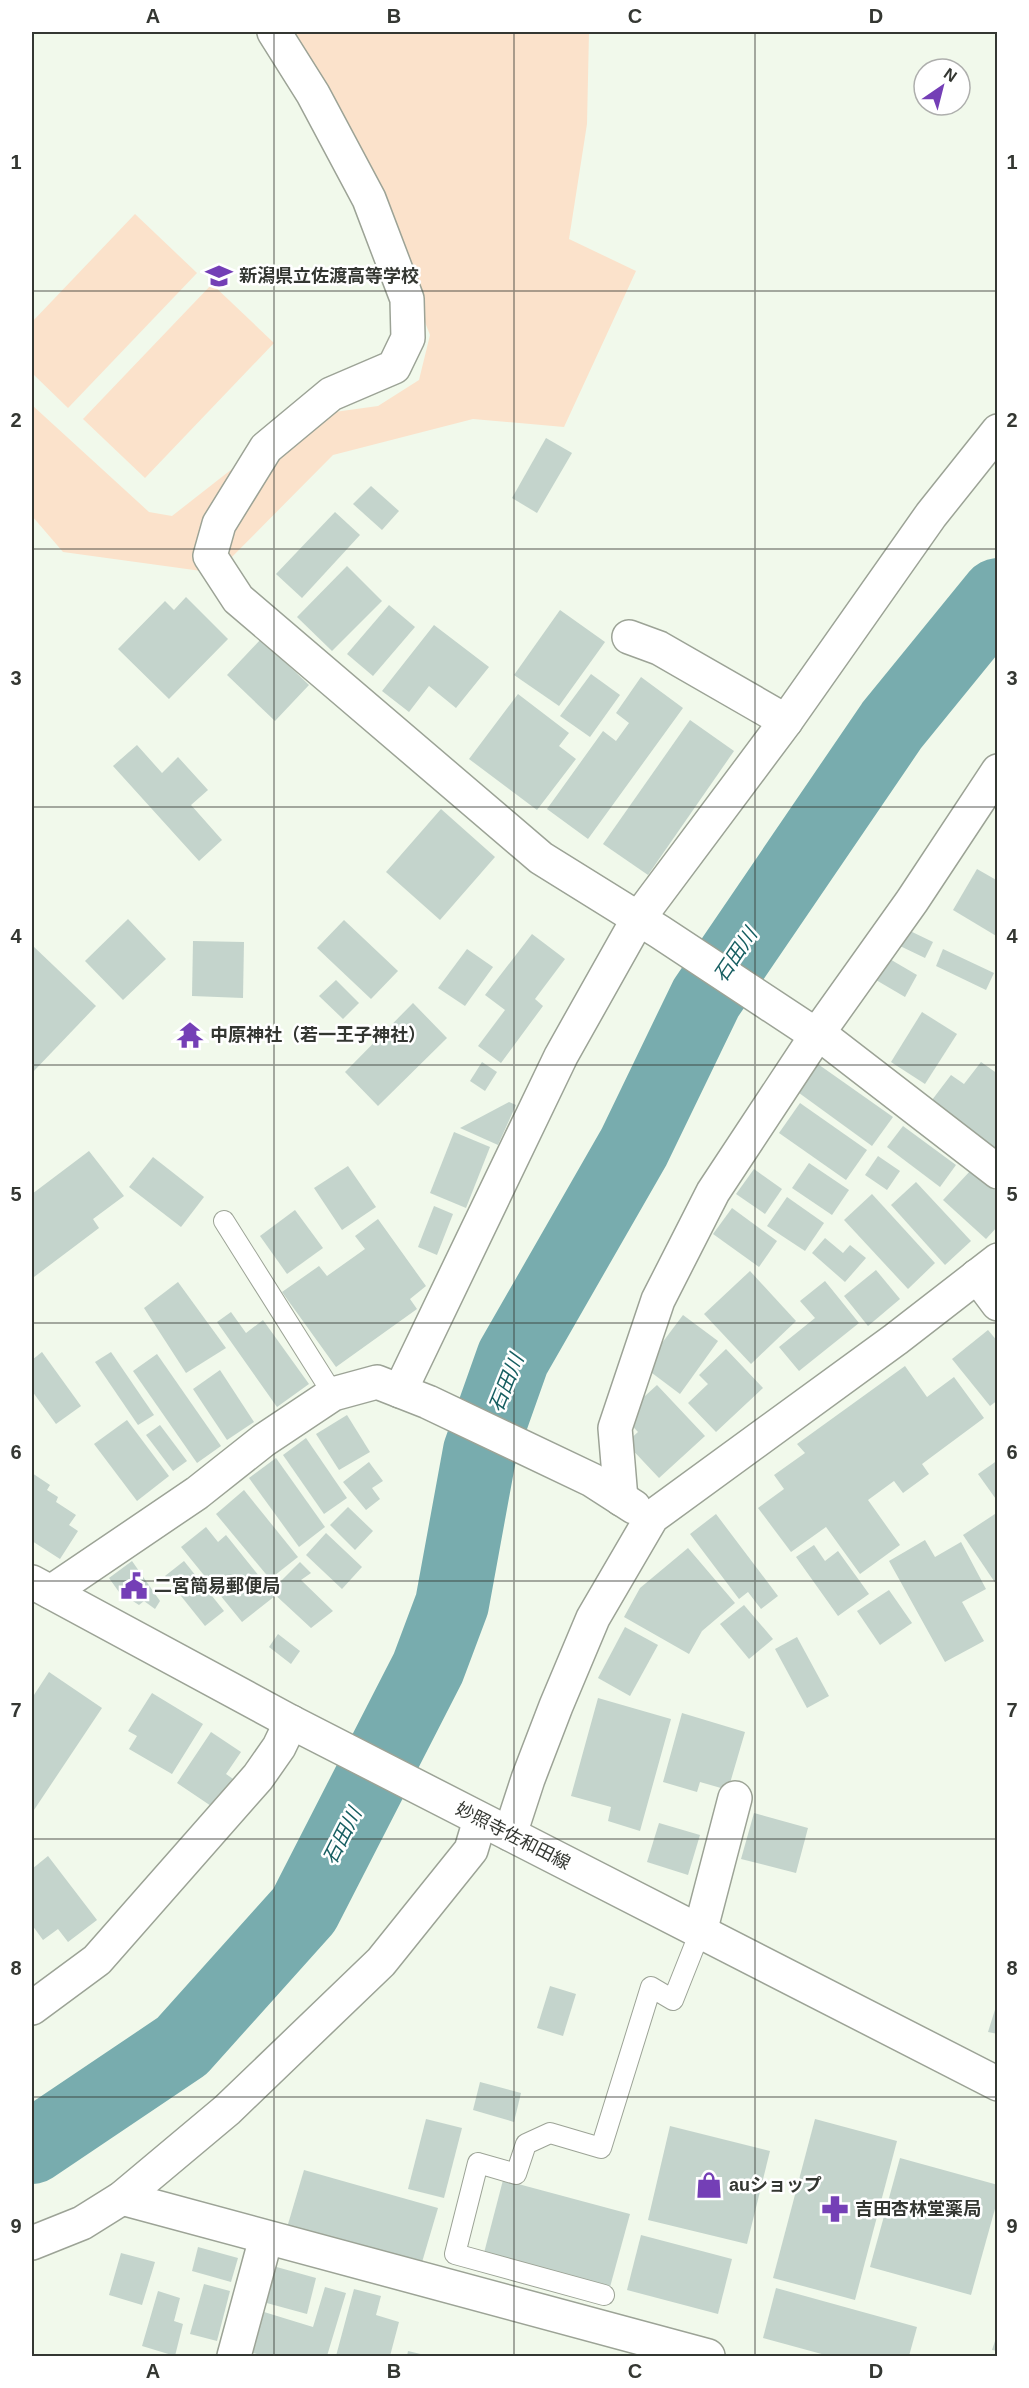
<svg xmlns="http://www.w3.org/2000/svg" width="1029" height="2388" font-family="Arial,'Noto Sans JP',sans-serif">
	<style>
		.green { fill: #fbe2cb }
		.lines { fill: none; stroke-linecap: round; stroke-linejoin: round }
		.river { stroke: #78acae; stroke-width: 74 }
		.building { fill: #c4d4cc }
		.service-casing { stroke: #9ca396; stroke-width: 22 }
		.minor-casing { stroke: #9ca396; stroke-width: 36 }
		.secondary-casing { stroke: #9ca396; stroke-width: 36 }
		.service { stroke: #fff; stroke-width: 20 }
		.minor { stroke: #fff; stroke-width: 33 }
		.secondary { stroke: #fff; stroke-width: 33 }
		.grid { fill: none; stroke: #343732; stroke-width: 1.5; stroke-opacity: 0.55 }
		.labels { text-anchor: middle; stroke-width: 5; stroke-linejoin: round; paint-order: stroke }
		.poi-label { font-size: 18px; font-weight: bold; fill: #343732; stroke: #fff; text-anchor: start }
		.street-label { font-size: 18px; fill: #343732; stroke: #fff }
		.water-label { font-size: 20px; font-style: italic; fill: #165e61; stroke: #fff }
		.neatline { fill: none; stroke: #343732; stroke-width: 2 }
		.grid-label { font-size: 20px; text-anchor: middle; font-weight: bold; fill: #343732 }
	</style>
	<rect width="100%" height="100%" fill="#f1f9eb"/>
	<!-- green -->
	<g class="green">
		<path d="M279 32H589L587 124 569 239 636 271 564 427 473 419 333 455 216 573 63 552 32 516V405L149 512 172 516 273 437 320 414 378 406 419 380 430 335 384 218Z"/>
		<path d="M135 214 197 273 68 408 32 373V322Z"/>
		<path d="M212 284 274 343 145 478 83 419Z"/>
	</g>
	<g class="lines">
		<!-- river -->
		<path class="river" d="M32 2147 182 2046 304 1910 428 1668 452 1604 480 1451 513 1358 634 1147 706 998 892 725 998 595"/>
	</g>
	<!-- building -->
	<g class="building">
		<path d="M546 438 572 453 537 513 512 498Z"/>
		<path d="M371 486 399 511 382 530 353 504Z"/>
		<path d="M335 512 360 535 302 598 276 574Z"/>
		<path d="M347 566 382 601 332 651 297 617Z"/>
		<path d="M186 597 228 639 169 699 118 649 165 601 174 610Z"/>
		<path d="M389 605 415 627 373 676 347 654Z"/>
		<path d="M560 610 605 642 559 706 514 675Z"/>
		<path d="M434 625 489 667 456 708 429 686 409 712 382 691Z"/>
		<path d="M261 639 309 685 275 721 227 675Z"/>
		<path d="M591 674 620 695 590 737 560 716Z"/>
		<path d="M641 677 683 708 588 839 547 809 603 731 616 741 629 723 616 713Z"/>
		<path d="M518 694 569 733 559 746 576 759 537 810 469 759Z"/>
		<path d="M690 720 734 751 648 875 603 844Z"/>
		<path d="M137 745 162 773 178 757 208 790 191 805 222 840 199 861 113 766Z"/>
		<path d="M441 809 495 857 440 920 386 872Z"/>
		<path d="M977 869 998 881V937L953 910Z"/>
		<path d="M128 919 166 959 123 1000 85 961Z"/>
		<path d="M344 920 398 971 371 999 317 948Z"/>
		<path d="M908 930 933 942 925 958 900 946Z"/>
		<path d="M532 934 565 959 535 999 543 1006 501 1063 478 1046 505 1010 485 995Z"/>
		<path d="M193 941 244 942 243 998 192 996Z"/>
		<path d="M33 946 96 1006 32 1073V947Z"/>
		<path d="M467 949 493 967 465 1006 438 988Z"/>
		<path d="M943 949 994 973 986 990 936 966Z"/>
		<path d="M888 958 917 975 905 997 876 980Z"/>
		<path d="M336 980 359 1003 343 1019 319 996Z"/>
		<path d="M413 1003 447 1038 378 1106 345 1072Z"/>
		<path d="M922 1012 957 1034 925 1084 891 1062Z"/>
		<path d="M482 1062 497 1072 485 1091 470 1081Z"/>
		<path d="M815 1062 893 1117 872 1146 795 1090Z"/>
		<path d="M981 1062 998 1074V1153L929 1104 951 1075 964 1084Z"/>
		<path d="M509 1102 516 1105 498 1145 460 1128Z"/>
		<path d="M800 1103 867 1150 846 1180 779 1133Z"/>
		<path d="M903 1126 956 1165 940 1187 887 1147Z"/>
		<path d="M454 1132 490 1147 466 1208 430 1193Z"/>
		<path d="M89 1151 124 1196 93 1219 99 1228 34 1277 32 1273V1194Z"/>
		<path d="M878 1156 900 1171 887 1190 865 1175Z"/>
		<path d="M153 1157 204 1197 181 1227 129 1187Z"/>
		<path d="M809 1163 849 1190 832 1215 792 1188Z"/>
		<path d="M348 1166 376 1207 342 1230 314 1188Z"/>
		<path d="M754 1169 782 1189 765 1214 736 1194Z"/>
		<path d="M972 1169 998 1193V1226L986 1239 943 1200Z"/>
		<path d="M916 1182 971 1241 945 1265 891 1205Z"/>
		<path d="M872 1194 935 1263 908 1289 844 1220Z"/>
		<path d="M787 1197 824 1223 805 1251 767 1226Z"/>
		<path d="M434 1206 453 1214 437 1255 418 1247Z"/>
		<path d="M732 1208 777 1241 759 1267 713 1234Z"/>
		<path d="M295 1210 323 1248 287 1274 260 1236Z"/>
		<path d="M378 1219 426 1286 410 1299 417 1309 336 1367 282 1292 319 1266 327 1276 365 1249 355 1236Z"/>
		<path d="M825 1238 843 1253 850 1245 866 1258 845 1282 812 1253Z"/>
		<path d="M876 1270 900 1299 868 1326 844 1296Z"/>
		<path d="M750 1271 796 1321 751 1364 704 1314Z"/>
		<path d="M825 1281 859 1323 799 1371 779 1347 815 1318 800 1301Z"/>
		<path d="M178 1282 226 1348 186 1373 144 1308Z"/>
		<path d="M231 1312 246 1333 263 1320 309 1384 277 1407 217 1322Z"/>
		<path d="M683 1315 718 1341 680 1394 644 1367Z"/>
		<path d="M988 1330 998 1342V1400L990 1406 952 1359Z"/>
		<path d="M726 1349 763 1388 716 1432 688 1403 708 1384 699 1375Z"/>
		<path d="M42 1352 81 1406 56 1424 32 1391V1360Z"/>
		<path d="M111 1352 154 1415 138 1425 95 1362Z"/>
		<path d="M157 1354 221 1446 197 1463 133 1371Z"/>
		<path d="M905 1366 927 1397 954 1377 984 1418 922 1464 929 1474 903 1493 894 1481 868 1500 900 1545 860 1574 826 1527 791 1552 758 1508 784 1489 774 1475 805 1453 797 1444Z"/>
		<path d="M220 1370 254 1422 227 1440 193 1389Z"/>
		<path d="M657 1385 705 1436 659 1478 626 1443 638 1432 623 1416Z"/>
		<path d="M347 1415 370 1452 339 1470 316 1434Z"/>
		<path d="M127 1420 169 1476 137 1501 94 1444Z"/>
		<path d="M160 1425 187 1461 173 1471 146 1435Z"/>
		<path d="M306 1438 347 1498 324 1514 283 1455Z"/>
		<path d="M276 1458 325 1527 299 1547 249 1478Z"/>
		<path d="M998 1460V1502L978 1474Z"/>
		<path d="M369 1462 383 1481 372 1488 380 1499 366 1510 343 1482Z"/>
		<path d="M32 1473 50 1485 47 1490 58 1497 56 1502 76 1515 69 1525 78 1531 60 1559 32 1541Z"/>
		<path d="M244 1490 298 1557 270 1579 216 1514Z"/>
		<path d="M348 1507 373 1531 355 1550 330 1525Z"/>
		<path d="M998 1512V1587L963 1535Z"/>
		<path d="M716 1514 778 1596 761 1609 748 1592 739 1599 690 1534Z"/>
		<path d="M206 1527 218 1542 226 1535 275 1596 242 1622 181 1547Z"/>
		<path d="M326 1533 362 1567 342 1589 306 1555Z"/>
		<path d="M925 1540 935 1557 961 1542 986 1589 962 1602 984 1641 945 1662 889 1561Z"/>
		<path d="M814 1545 825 1561 838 1551 869 1594 838 1616 796 1557Z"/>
		<path d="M688 1548 735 1603 702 1631 689 1654 624 1617 640 1588Z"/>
		<path d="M132 1561 160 1601 155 1609 144 1601 139 1605 119 1592 109 1578Z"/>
		<path d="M184 1561 224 1611 205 1626 165 1576Z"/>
		<path d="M300 1562 311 1573 301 1580 333 1611 311 1628 271 1591Z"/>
		<path d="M889 1590 912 1623 880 1645 857 1611Z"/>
		<path d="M744 1605 773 1639 749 1659 720 1624Z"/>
		<path d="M625 1627 658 1645 630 1696 598 1678Z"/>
		<path d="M278 1634 300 1651 291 1664 269 1647Z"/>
		<path d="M797 1637 829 1696 807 1708 775 1649Z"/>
		<path d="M49 1672 102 1708 32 1813V1698Z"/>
		<path d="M152 1693 203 1724 172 1774 129 1749 137 1736 128 1731Z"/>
		<path d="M598 1698 671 1719 640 1831 608 1821 611 1807 571 1796Z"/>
		<path d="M682 1713 745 1732 728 1790 700 1782 697 1792 663 1782Z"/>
		<path d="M211 1732 241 1752 226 1774 236 1781 217 1810 177 1783Z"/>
		<path d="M754 1813 808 1828 796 1873 741 1859Z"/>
		<path d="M659 1823 700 1835 688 1875 647 1862Z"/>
		<path d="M48 1856 97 1920 68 1942 58 1929 43 1940 32 1925V1869Z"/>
		<path d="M550 1986 576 1994 563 2036 537 2028Z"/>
		<path d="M998 2000V2034L988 2032Z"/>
		<path d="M480 2082 521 2093 514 2122 473 2110Z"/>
		<path d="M426 2119 462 2128 444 2198 408 2189Z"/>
		<path d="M815 2119 897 2141 855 2300 773 2278Z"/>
		<path d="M670 2126 770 2151 747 2244 648 2220Z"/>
		<path d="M900 2158 998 2185V2198L971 2295 870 2267Z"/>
		<path d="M304 2170 438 2208 420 2269 286 2231Z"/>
		<path d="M503 2180 630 2214 610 2287 484 2253Z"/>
		<path d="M641 2235 732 2259 718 2314 627 2290Z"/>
		<path d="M198 2247 238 2258 231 2282 192 2271Z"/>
		<path d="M121 2253 155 2262 142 2305 109 2295Z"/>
		<path d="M273 2266 316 2278 307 2314 263 2302Z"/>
		<path d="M204 2284 230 2291 217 2341 190 2334Z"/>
		<path d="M325 2287 346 2293 327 2356H265L253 2353 264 2312 313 2327Z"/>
		<path d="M776 2288 917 2327 909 2356H829L763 2338Z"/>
		<path d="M354 2289 381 2296 376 2315 399 2322 390 2356H336Z"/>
		<path d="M158 2291 180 2298 174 2321 183 2324 175 2356 142 2346Z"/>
		<path d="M998 2332V2351L992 2350Z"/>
		<path d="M408 2351 429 2356H407Z"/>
	</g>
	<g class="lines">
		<defs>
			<g id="service">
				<path d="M224 1221 333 1394"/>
				<path d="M604 2295 455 2254 478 2163 516 2174 526 2144 550 2133 601 2148 651 1987 673 2000 700 1932"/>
			</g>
			<g id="minor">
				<path d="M274 32 313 94 369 199 407 299 408 338 394 367 331 394 266 448 219 524 210 556 238 599 541 858 660 932 804 1027 818 1033 998 1172"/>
				<path d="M629 637 659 648 786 721"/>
				<path d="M977 1276 998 1304"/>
				<path d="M400 1391 561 1056 638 919 786 721 931 515 998 431"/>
				<path d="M621 1499 615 1428 658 1300 713 1192 818 1033 912 901 998 771"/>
				<path d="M51 1592 197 1493 264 1440 333 1394 377 1382 428 1402 592 1480 634 1507"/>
				<path d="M510 1834 528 1779 556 1706 593 1618 652 1517 896 1339 998 1260"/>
				<path d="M700 1932 735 1798"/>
				<path d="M32 2008 97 1960 258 1777 279 1747 291 1722"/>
				<path d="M122 2198 708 2356"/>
				<path d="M32 2243 82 2223 122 2198 227 2110 381 1962 471 1850 480 1820"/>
				<path d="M234 2356 266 2238"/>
			</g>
			<path id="secondary" d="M32 1582 291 1722 998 2084"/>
		</defs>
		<!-- service casing -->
		<use href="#service" class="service-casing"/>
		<!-- minor casing -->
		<use href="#minor" class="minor-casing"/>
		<!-- secondary casing -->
		<use href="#secondary" class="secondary-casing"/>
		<!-- service -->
		<use href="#service" class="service"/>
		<!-- minor -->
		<use href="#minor" class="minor"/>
		<!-- secondary -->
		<use href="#secondary" class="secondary"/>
	</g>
	<!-- grid -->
	<path class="grid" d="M274 32V2356M514 32V2356M755 32V2356M32 291H998M32 549H998M32 807H998M32 1065H998M32 1323H998M32 1581H998M32 1839H998M32 2097H998"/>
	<!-- icons -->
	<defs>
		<symbol id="school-bare" viewBox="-9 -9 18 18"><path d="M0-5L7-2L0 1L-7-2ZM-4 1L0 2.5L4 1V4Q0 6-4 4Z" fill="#743fb6" stroke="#fff" stroke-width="2.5" paint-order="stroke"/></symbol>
		<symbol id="temple-bare" viewBox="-9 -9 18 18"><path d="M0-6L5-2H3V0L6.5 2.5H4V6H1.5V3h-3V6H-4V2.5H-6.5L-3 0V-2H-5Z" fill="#743fb6" stroke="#fff" stroke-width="2.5" paint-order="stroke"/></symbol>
		<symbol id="civic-bare" viewBox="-9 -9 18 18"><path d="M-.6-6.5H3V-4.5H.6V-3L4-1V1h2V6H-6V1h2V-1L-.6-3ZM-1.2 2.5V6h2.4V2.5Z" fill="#743fb6" stroke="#fff" stroke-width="2.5" paint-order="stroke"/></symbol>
		<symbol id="shop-bare" viewBox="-9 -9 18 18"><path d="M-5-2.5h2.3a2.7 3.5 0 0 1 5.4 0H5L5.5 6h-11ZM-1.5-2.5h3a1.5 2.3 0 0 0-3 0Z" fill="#743fb6" stroke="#fff" stroke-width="2.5" paint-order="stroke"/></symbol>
		<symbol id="pharmacy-bare" viewBox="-9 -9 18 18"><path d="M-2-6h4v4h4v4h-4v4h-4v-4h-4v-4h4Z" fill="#743fb6" stroke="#fff" stroke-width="2.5" paint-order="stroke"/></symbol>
	</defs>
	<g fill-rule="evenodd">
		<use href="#school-bare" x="200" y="257" width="38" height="38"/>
		<use href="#temple-bare" x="171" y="1016" width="38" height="38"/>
		<use href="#civic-bare" x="115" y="1567" width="38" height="38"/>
		<use href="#shop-bare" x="690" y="2166" width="38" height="38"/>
		<use href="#pharmacy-bare" x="816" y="2190" width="38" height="38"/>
	</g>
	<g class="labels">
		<!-- poi labels -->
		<g class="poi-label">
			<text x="239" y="282">新潟県立佐渡高等学校</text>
			<text x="210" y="1041">中原神社（若一王子神社）</text>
			<text x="154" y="1592">二宮簡易郵便局</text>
			<text x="729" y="2191">auショップ</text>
			<text x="855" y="2215">吉田杏林堂薬局</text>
		</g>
		<!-- street labels -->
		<g class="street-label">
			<text transform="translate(513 1836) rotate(27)" y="6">妙照寺佐和田線</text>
		</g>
		<!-- water labels -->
		<g class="water-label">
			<text transform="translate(735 955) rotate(-56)" y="7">石田川</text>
			<text transform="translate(506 1383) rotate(-68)" y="7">石田川</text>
			<text transform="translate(342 1836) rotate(-63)" y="7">石田川</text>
		</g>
	</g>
	<!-- border -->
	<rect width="1029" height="2388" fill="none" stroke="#ffffff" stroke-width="66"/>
	<!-- north arrow -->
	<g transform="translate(942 87) rotate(35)"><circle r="28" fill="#ffffff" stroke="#aeafad" stroke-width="1.5"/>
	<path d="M0-4.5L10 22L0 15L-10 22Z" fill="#743fb6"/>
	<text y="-9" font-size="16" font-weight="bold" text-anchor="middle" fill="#343732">N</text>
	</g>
	<rect x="33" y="33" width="963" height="2322" class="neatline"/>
	<g class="grid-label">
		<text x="153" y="23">A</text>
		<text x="394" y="23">B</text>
		<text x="635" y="23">C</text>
		<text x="876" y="23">D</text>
		<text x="16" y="169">1</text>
		<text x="1012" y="169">1</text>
		<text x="16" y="427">2</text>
		<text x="1012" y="427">2</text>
		<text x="16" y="685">3</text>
		<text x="1012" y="685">3</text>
		<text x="16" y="943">4</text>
		<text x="1012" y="943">4</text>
		<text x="16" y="1201">5</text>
		<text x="1012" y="1201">5</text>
		<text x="16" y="1459">6</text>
		<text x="1012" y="1459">6</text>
		<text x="16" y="1717">7</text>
		<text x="1012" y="1717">7</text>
		<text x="16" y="1975">8</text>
		<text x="1012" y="1975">8</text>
		<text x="16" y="2233">9</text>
		<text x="1012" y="2233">9</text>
		<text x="153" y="2378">A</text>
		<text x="394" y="2378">B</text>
		<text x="635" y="2378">C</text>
		<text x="876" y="2378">D</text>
	</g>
</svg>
